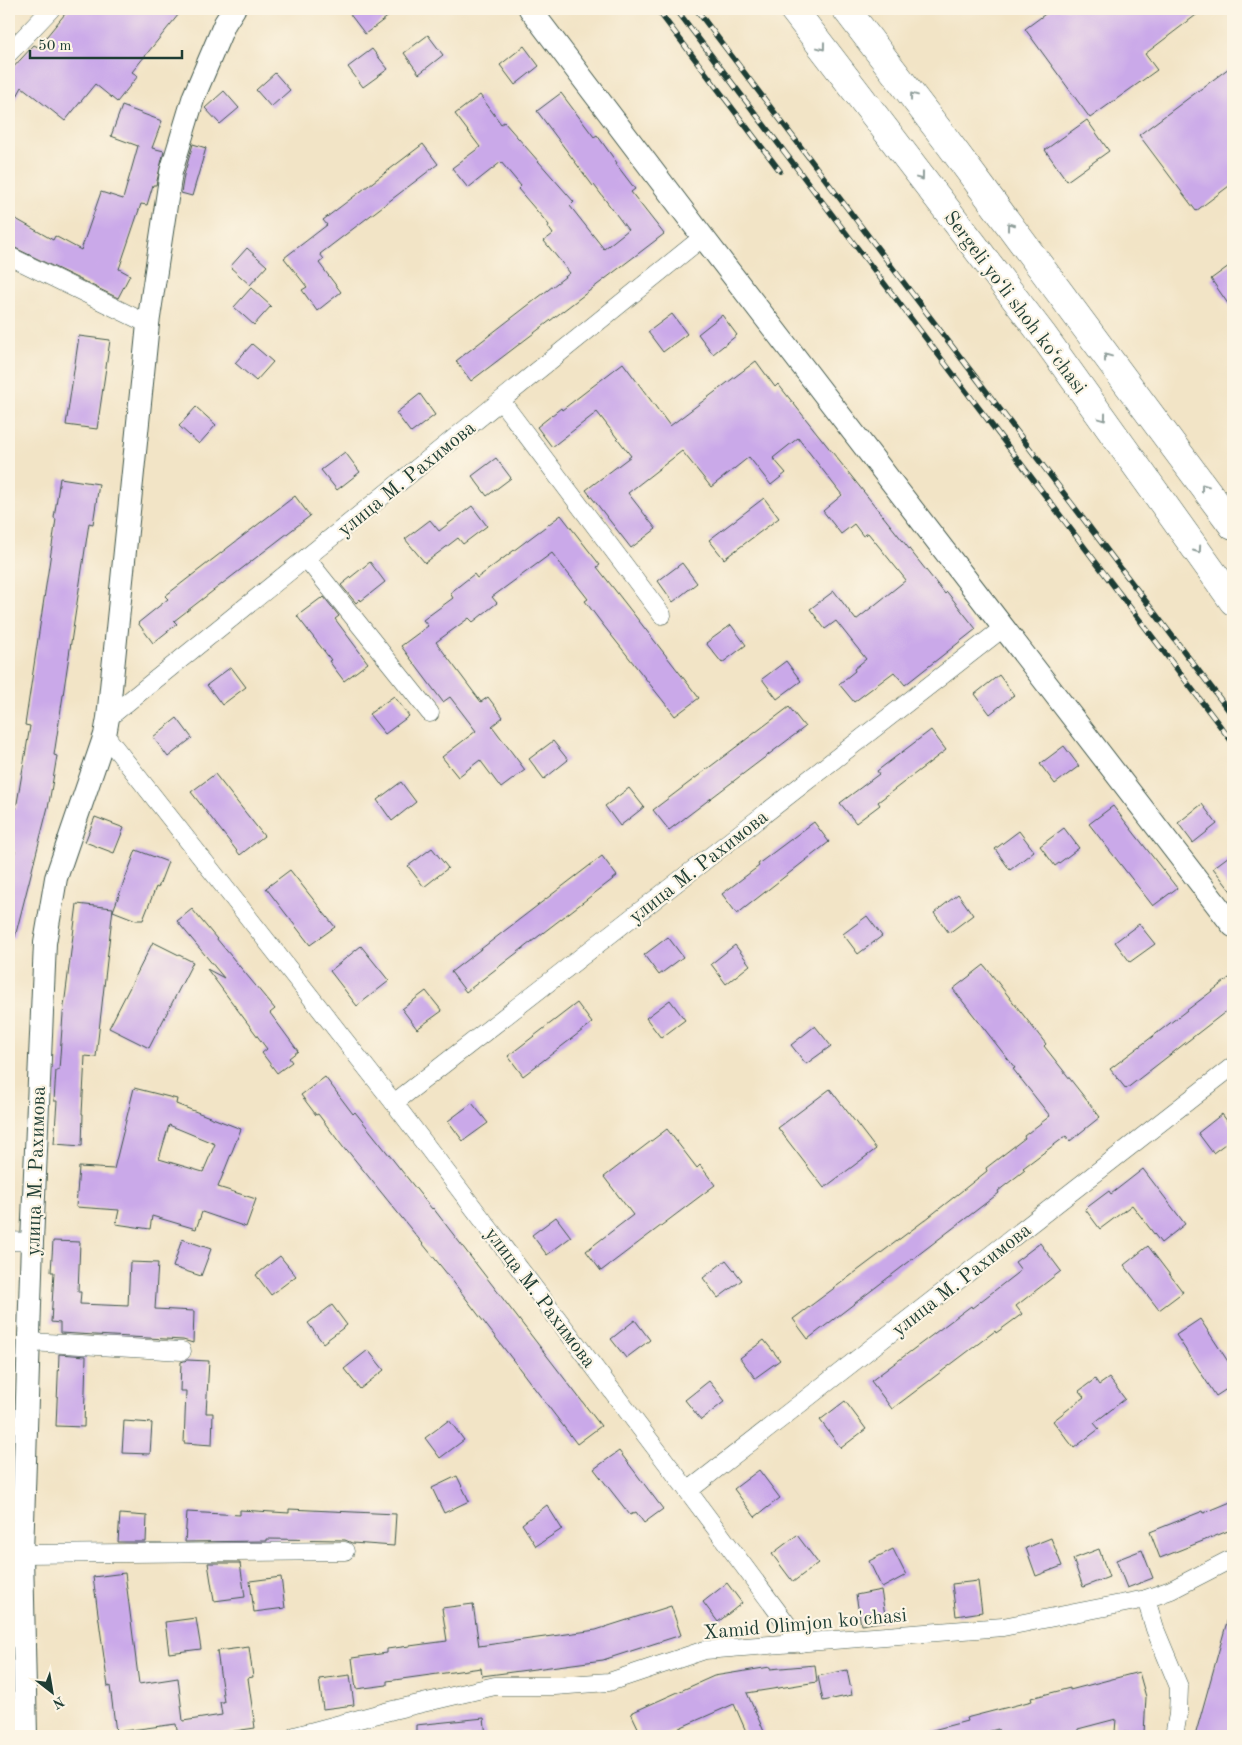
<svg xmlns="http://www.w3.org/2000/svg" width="1242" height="1745" font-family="'Old Standard TT',serif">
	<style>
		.building { fill: #caa9e9; fill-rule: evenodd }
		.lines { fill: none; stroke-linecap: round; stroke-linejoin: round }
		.minor-casing { stroke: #3f564a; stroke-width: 19 }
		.tertiary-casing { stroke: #3f564a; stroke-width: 24 }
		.primary-casing { stroke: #3f564a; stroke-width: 29 }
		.minor { stroke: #fff; stroke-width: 18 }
		.tertiary { stroke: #fff; stroke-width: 22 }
		.primary { stroke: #fff; stroke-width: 28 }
		.rail-casing { stroke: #1f3d34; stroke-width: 5.5 }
		.rail { stroke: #fcf5e5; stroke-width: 4; stroke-dasharray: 11; stroke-linecap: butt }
		.oneway { stroke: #8f9e9a }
		.labels { text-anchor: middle; stroke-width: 4.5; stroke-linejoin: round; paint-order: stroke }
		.street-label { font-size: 20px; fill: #1f3d34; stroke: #fcf5e5 }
	</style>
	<rect width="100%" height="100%" fill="#fcf5e5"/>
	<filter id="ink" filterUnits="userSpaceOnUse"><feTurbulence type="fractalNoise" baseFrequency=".02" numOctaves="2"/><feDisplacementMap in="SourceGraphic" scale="10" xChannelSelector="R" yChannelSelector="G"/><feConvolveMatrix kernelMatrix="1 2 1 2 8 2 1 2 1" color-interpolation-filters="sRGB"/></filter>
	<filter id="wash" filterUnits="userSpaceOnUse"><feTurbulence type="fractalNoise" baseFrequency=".0096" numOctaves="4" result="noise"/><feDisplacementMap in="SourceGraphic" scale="20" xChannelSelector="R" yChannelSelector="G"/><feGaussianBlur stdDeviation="1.12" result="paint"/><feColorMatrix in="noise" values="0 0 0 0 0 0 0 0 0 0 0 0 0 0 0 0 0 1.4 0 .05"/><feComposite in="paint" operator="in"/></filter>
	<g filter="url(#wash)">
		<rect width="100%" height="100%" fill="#f2e4c6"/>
		<g id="blocks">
			<!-- building -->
			<g class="building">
				<path d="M69 9H183L132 72 138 76 117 102 95 84 65 121 22 87 9 111V72L34 45 38 47Z"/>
				<path d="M346 9H398L365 34Z"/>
				<path d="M1052 9H1204L1145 54 1157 70 1090 118 1025 29Z"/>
				<path d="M428 35 443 55 419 74 404 53Z"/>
				<path d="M524 46 539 66 515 85 500 65Z"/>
				<path d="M372 49 388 69 363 87 348 67Z"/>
				<path d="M1233 65V183L1196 211 1139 135Z"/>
				<path d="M275 73 290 90 271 107 256 90Z"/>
				<path d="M224 91 239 108 220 124 205 108Z"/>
				<path d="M561 93 594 137 597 135 617 163 616 164 635 189 631 192 664 234 471 381 456 361 570 273 544 241 553 234 548 227 549 225 518 189 521 186 501 162 468 188 452 168 480 147 455 114 480 95 501 124 504 122 574 202 570 206 604 249 628 230 594 185 593 186 537 111Z"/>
				<path d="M122 106 162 121 152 148 164 151 156 185H153L147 205 141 204 119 269 130 275 118 298 9 245V215L53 240 55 236 81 250 101 192 123 199 138 146 111 136Z"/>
				<path d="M1087 120 1109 151 1067 181 1045 150Z"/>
				<path d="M193 144 206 148 192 196 181 193 184 175Z"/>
				<path d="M423 144 438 164 320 254 324 259 319 263 341 292 317 311 302 290 307 287 284 258 327 225 323 220Z"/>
				<path d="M247 248 267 266 250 285 230 267Z"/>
				<path d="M1233 263V311L1211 279Z"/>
				<path d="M251 288 271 306 254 325 234 307Z"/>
				<path d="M672 314 687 334 663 352 648 332Z"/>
				<path d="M722 315 737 335 713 354 698 334Z"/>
				<path d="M79 336 110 340 97 429 66 425Z"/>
				<path d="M252 344 273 362 256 381 235 363Z"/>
				<path d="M756 361 775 387 778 384 945 594 947 592 976 629 905 685 894 672 854 702 839 684 855 671 854 669 866 659 836 621 825 629 810 609 834 591 856 620 906 580 868 533 863 536 854 524 841 534 823 511 842 495 798 438 773 458 786 473 771 485 749 457 711 487 682 451 628 493 656 529 631 548 586 490 631 456 597 412 552 447 537 427 561 408 562 410 623 363 670 426Z"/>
				<path d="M420 394 435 415 411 433 396 413Z"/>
				<path d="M196 407 216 425 199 444 179 426Z"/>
				<path d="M345 452 360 472 337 490 321 470Z"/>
				<path d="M496 458 511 478 487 496 472 476Z"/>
				<path d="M60 478 99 484 93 524 89 523 54 755 57 756 49 803 15 937H9V877L15 851 9 849V808L16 809 30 726 25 725 56 519 54 518Z"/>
				<path d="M295 496 310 516 174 621 177 624 153 643 138 623 168 599 165 596Z"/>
				<path d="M764 498 779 518 724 559 709 540Z"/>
				<path d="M472 506 487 526 463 544 458 538 425 563 405 539 430 520 439 531Z"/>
				<path d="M561 515 600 565 597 567 699 698 675 716 600 621 585 601 588 599 552 553 492 597 497 603 473 622 469 618 436 642 481 702 488 697 503 717 492 726 525 770 501 788 480 760 458 777 442 757 476 731 450 697 443 702 401 646 428 626 423 620 453 598 450 593 474 574 477 578Z"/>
				<path d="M370 562 385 582 361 601 360 599 356 603 341 585Z"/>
				<path d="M682 563 697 583 673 602 658 581Z"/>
				<path d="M324 597 339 616 335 619 368 663 344 681 329 661 331 660 297 616 321 598 322 599Z"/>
				<path d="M731 625 746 645 722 663 706 643Z"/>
				<path d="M786 661 801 681 777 699 762 679Z"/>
				<path d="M231 667 246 687 222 705 207 685Z"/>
				<path d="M999 675 1014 695 990 714 975 694Z"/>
				<path d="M394 696 409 716 385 734 369 714Z"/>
				<path d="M789 707 805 727 669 830 653 810Z"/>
				<path d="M177 718 192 738 168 757 153 737Z"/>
				<path d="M931 730 946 750 878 802 880 805 856 823 840 803 879 774 877 771Z"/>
				<path d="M553 741 568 760 544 779 529 759Z"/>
				<path d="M1064 746 1079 766 1055 784 1040 764Z"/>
				<path d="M215 774 264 836 240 855 191 792Z"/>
				<path d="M401 782 416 802 392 821 377 800Z"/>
				<path d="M629 788 644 807 620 826 605 806Z"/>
				<path d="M1202 804 1217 824 1193 843 1178 823Z"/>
				<path d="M1113 806 1177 888 1153 906 1089 824Z"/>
				<path d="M95 817 124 828 114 853 85 842Z"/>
				<path d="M814 822 829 842 737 914 722 894 759 866 758 864Z"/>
				<path d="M1064 828 1079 848 1055 866 1040 846Z"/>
				<path d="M1019 831 1034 851 1010 870 995 849Z"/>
				<path d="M432 848 448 868 424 887 408 866Z"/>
				<path d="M136 850 168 862 158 888 156 887 143 920H136L113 911Z"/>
				<path d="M1233 853V894L1213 868Z"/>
				<path d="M602 856 617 876 466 992 451 972Z"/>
				<path d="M290 870 335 927 310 945 266 888Z"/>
				<path d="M958 894 973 915 949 933 934 913Z"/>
				<path d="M77 904 113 908 96 1057 85 1056 82 1114H83L82 1146 54 1144 57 1101H54L56 1070H59L63 1014Z"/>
				<path d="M192 909 275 1009 270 1013 298 1051 289 1058 292 1062 277 1073 262 1053 267 1049 207 969 224 978 177 921Z"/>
				<path d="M867 916 882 936 858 954 843 934Z"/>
				<path d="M1139 924 1155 944 1130 962 1115 942Z"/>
				<path d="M668 937 683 957 659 975 644 955Z"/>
				<path d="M153 942 193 962 149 1048 109 1028Z"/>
				<path d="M735 945 750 965 726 984 711 964Z"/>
				<path d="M361 946 389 981 357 1006 330 971Z"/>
				<path d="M984 965 1046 1044 1044 1046 1100 1117 1070 1141 1066 1136 1023 1168 1025 1170 998 1191 999 1193 808 1339 793 1319 925 1220 987 1171 986 1168 1025 1138 1024 1136 1050 1116 1013 1069 1015 1068 953 989Z"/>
				<path d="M1233 975V1006L1126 1089 1110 1069Z"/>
				<path d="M426 991 442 1011 417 1029 402 1009Z"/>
				<path d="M670 1000 685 1020 661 1038 646 1018Z"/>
				<path d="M577 1003 592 1023 523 1076 508 1056Z"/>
				<path d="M815 1026 831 1046 806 1064 791 1045Z"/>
				<path d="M325 1077 353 1114 355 1112 432 1209 433 1208 601 1426 577 1444 448 1275 347 1150 346 1151 318 1114 316 1115 301 1095Z"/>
				<path d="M134 1088 177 1099 176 1104 241 1129 218 1187 256 1199 246 1227 202 1212 196 1229 152 1216 150 1229 116 1224 119 1210 76 1207 79 1167 114 1169ZM169 1125 215 1144 203 1172 159 1159Z"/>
				<path d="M830 1089 876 1149 824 1188 778 1128Z"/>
				<path d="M472 1103 488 1123 463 1141 448 1121Z"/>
				<path d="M1222 1114 1233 1129V1138L1213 1153 1198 1133Z"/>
				<path d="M667 1129 697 1168 700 1165 715 1185 601 1271 586 1251 633 1215 604 1177Z"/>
				<path d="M1143 1169 1185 1224 1161 1243 1132 1205 1100 1229 1085 1209 1109 1191 1111 1194Z"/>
				<path d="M556 1217 571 1237 547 1255 532 1235Z"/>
				<path d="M182 1239 211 1249 201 1276 173 1267Z"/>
				<path d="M53 1241 80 1242 78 1292H81L80 1304 128 1306 130 1262 158 1263 155 1309 194 1311 193 1343 183 1340 60 1333V1323L51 1322 54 1272H51Z"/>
				<path d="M1040 1243 1061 1271 1016 1306 1022 1314 996 1333 995 1331 892 1409 871 1381 971 1306 972 1308 1021 1270 1015 1262Z"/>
				<path d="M1148 1246 1183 1292 1159 1310 1124 1265Z"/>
				<path d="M280 1256 296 1276 271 1295 256 1275Z"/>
				<path d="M726 1260 742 1280 718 1298 703 1278Z"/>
				<path d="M332 1305 347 1325 323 1343 308 1323Z"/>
				<path d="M1200 1319 1233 1369V1385L1216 1396 1176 1335Z"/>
				<path d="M635 1320 650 1340 626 1358 611 1339Z"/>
				<path d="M764 1340 780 1360 755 1378 740 1358Z"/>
				<path d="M368 1350 384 1370 360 1389 344 1369Z"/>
				<path d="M59 1354 86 1356 84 1427 56 1426Z"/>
				<path d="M187 1360 209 1361 206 1413H213L212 1445 184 1443 186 1391H180L181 1362Z"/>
				<path d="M1109 1378 1125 1399 1094 1423 1099 1429 1074 1448 1053 1421 1084 1397 1079 1391 1095 1379 1099 1385Z"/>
				<path d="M709 1381 725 1401 701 1420 685 1400Z"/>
				<path d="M845 1401 866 1429 841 1448 820 1420Z"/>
				<path d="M449 1420 464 1440 440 1458 425 1438Z"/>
				<path d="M124 1421 152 1423 150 1454 122 1453Z"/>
				<path d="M619 1451 663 1509 644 1523 636 1512 630 1515 594 1469Z"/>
				<path d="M759 1470 780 1498 755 1517 734 1489Z"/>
				<path d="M457 1476 469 1501 444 1513 432 1488Z"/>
				<path d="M1233 1501V1529L1160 1558 1150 1532 1203 1511 1204 1513Z"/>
				<path d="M547 1505 562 1529 536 1546 522 1524Z"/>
				<path d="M289 1509 396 1514 394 1546 352 1543 345 1540 267 1539V1541L185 1542 187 1512 240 1515V1510L289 1513Z"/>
				<path d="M120 1514 147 1516 146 1542H118Z"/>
				<path d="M797 1535 818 1563 793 1582 772 1554Z"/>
				<path d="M1051 1538 1062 1566 1036 1576 1026 1548Z"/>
				<path d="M893 1549 906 1575 882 1588 869 1561Z"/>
				<path d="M1099 1549 1109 1577 1083 1587 1073 1559Z"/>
				<path d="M1142 1550 1153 1578 1127 1588 1116 1560Z"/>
				<path d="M208 1563H240L245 1597 214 1601Z"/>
				<path d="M125 1573 139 1684 178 1678 183 1721 222 1715 220 1702H224L217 1651 249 1647 253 1677 248 1678 255 1728 201 1736H178L176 1724 116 1732 110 1686 108 1687 93 1577Z"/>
				<path d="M281 1577 285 1608 254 1612 250 1581Z"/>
				<path d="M978 1581 982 1612 956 1616 952 1584Z"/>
				<path d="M727 1583 742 1603 718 1622 703 1602Z"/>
				<path d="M881 1590 886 1621 861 1625 856 1595Z"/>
				<path d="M473 1604 479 1646 596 1630 671 1606 681 1635 603 1660 482 1676 481 1668 387 1681V1685L356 1689 352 1658 387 1653V1649L447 1641 442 1608Z"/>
				<path d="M196 1618 201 1649 169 1653 165 1622Z"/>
				<path d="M1228 1618 1233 1619V1736H1195Z"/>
				<path d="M815 1665 817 1682 747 1693 766 1736H748L734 1704 661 1736H642L631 1713 714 1676 770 1667V1669Z"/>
				<path d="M847 1670 852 1695 823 1701 818 1676Z"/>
				<path d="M1139 1672 1146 1697 1144 1733 1115 1732 1116 1719 1078 1729V1731L1071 1734 1070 1736H999L998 1729 972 1736H930L929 1731 967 1721 966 1718 1032 1701 1031 1698 1070 1688V1690Z"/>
				<path d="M350 1675 354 1705 323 1709 319 1679Z"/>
				<path d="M484 1718 486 1736H416V1725Z"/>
			</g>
		</g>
	</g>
	<g filter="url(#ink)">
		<use href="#blocks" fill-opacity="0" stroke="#3f564a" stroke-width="1"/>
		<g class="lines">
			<defs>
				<g id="minor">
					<path d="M9 53 51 9"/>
					<path d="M9 256 148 324"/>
					<path d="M501 401 662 615"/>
					<path d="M306 558 430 713"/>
					<path d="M108 718 703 237"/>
					<path d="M105 735 394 1103 688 1491 801 1643"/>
					<path d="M394 1103 1003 628"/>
					<path d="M9 1241 32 1242"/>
					<path d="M30 1342 182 1351"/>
					<path d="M688 1491 1233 1066"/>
					<path d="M22 1554 345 1551"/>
					<path d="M1146 1599 1155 1629 1179 1687 1178 1714 1174 1736"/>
					<path d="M9 1716 25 1718"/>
					<path d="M295 1736 393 1710 495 1686H555L609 1682 705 1650 1003 1627 1146 1599 1171 1590 1233 1558"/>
				</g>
				<g id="tertiary">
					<path d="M530 9 703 237 1233 926"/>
					<path d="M26 1736 22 1554 32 1242 45 943 56 878 105 735 108 718 148 324 171 172 194 96 225 23 234 9"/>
				</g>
				<g id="primary">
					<path d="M793 9 1042 334 1233 601"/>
					<path d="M846 9 950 145 1233 526"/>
				</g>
			</defs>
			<!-- minor casing -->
			<use href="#minor" class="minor-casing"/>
			<!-- tertiary casing -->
			<use href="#tertiary" class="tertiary-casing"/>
			<!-- primary casing -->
			<use href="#primary" class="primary-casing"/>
			<!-- minor -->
			<use href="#minor" class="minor"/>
			<!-- tertiary -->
			<use href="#tertiary" class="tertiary"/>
			<!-- primary -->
			<use href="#primary" class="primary"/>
			<defs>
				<g id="rail">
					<path d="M657 9 780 171"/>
					<path d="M676 9 1233 743"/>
					<path d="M696 9 1233 716"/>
				</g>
			</defs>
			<!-- rail casing -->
			<use href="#rail" class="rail-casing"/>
			<!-- rail -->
			<use href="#rail" class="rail"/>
		</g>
		<!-- one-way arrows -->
		<defs><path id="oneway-chevron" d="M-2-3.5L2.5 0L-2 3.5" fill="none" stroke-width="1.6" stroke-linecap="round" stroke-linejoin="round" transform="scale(1.25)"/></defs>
		<g class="oneway">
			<use href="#oneway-chevron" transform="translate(822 47) rotate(53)"/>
			<use href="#oneway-chevron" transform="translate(913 96) rotate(-127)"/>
			<use href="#oneway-chevron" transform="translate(921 177) rotate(53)"/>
			<use href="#oneway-chevron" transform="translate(1010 226) rotate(-127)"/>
			<use href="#oneway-chevron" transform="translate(1107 357) rotate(-127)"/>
			<use href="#oneway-chevron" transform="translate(1103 418) rotate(54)"/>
			<use href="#oneway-chevron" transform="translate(1204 487) rotate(-127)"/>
			<use href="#oneway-chevron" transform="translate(1198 550) rotate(55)"/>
		</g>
	</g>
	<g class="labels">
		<!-- street labels -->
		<g class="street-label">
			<text transform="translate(1016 302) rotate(53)" y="7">Sergeli yo‘li shoh ko‘chasi</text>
			<text transform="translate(406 478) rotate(-39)" y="7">улица М. Рахимова</text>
			<text transform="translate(698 866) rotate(-38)" y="7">улица М. Рахимова</text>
			<text transform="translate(35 1171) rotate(-88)" y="7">улица М. Рахимова</text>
			<text transform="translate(961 1279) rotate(-38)" y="7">улица М. Рахимова</text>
			<text transform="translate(541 1297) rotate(53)" y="7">улица М. Рахимова</text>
			<text transform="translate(805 1623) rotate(-5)" y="7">Xamid Olimjon ko'chasi</text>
		</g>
	</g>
	<!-- margin -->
	<rect width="1242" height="1745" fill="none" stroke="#fcf5e5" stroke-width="30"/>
	<!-- north arrow -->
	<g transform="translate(52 1692) rotate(149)" stroke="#fcf5e5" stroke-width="4" paint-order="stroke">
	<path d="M0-4L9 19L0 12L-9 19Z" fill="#1f3d34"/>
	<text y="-8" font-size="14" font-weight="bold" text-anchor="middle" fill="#1f3d34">N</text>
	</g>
	<!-- scale -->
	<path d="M30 50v8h152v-8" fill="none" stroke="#1f3d34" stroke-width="2.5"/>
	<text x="38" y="50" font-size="15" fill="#1f3d34" stroke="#fcf5e5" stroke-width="4" paint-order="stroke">50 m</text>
</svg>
